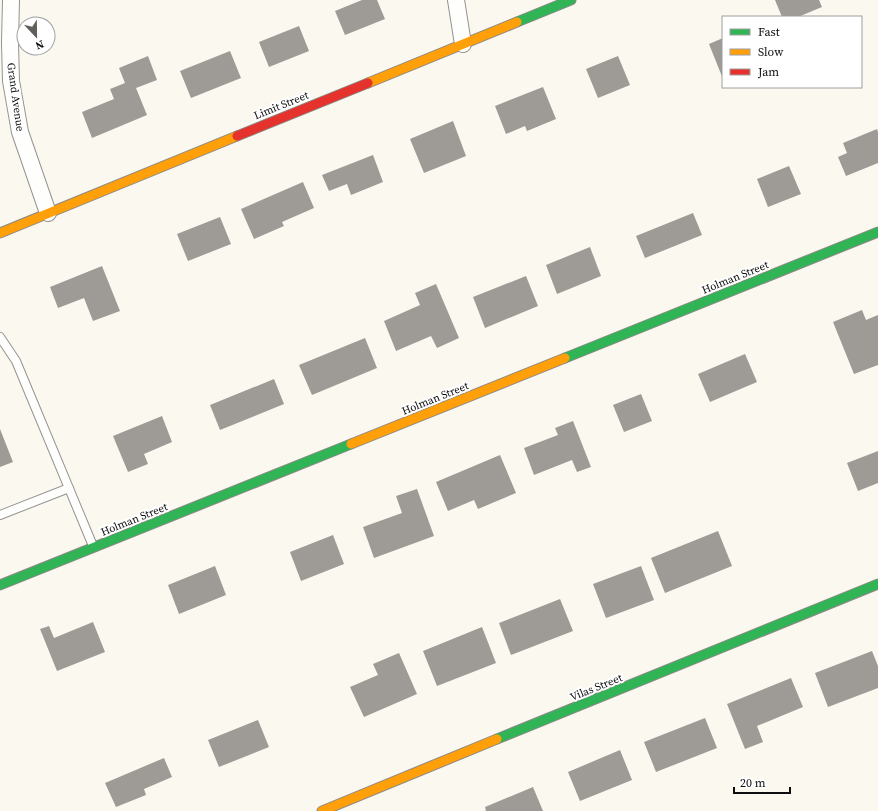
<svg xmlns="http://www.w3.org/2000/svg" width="878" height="811" font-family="'Source Serif 4',serif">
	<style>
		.building { fill: #9e9b96 }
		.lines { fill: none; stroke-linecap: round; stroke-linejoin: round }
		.lane-casing { stroke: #94938f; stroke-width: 10 }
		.street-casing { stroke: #94938f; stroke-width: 18 }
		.fast-casing { stroke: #8b8986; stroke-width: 11 }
		.slow-casing { stroke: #8b8986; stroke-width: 11 }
		.jam-casing { stroke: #8b8986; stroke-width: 11 }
		.lane { stroke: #fefefd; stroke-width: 8 }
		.street { stroke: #fefefd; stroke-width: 16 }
		.fast { stroke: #30b455; stroke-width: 9 }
		.slow { stroke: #ff9f0a; stroke-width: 9 }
		.jam { stroke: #e5322d; stroke-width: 9 }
		.labels { text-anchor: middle; stroke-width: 4; stroke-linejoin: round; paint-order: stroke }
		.street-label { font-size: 11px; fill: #0d0d0d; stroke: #fff }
	</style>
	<rect width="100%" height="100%" fill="#fbf8f0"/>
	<!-- building -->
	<g class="building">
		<path d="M362 0H377L385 19 345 35 335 11Z"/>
		<path d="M775 0H819L822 7 798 17H782Z"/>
		<path d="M299 26 309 51 269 67 259 42Z"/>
		<path d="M723 38V79L709 44Z"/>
		<path d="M230 51 241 78 191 98 180 71Z"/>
		<path d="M148 56 157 80 136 88 147 115 92 138 82 112 114 99 110 89 125 83 119 68Z"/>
		<path d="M618 56 630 85 598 98 586 69Z"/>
		<path d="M543 87 556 119 527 131 525 126 506 134 495 106Z"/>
		<path d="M453 121 466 156 424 173 410 139Z"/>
		<path d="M877 129 878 132V163L846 176 838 157 847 153 843 143Z"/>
		<path d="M373 155 383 182 351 195 347 184 329 191 322 175Z"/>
		<path d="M789 166 801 194 768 207 757 179Z"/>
		<path d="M303 182 314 208 282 222 284 226 254 239 241 209Z"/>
		<path d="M693 213 702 235 645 258 636 236Z"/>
		<path d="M220 217 231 244 188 261 177 234Z"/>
		<path d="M590 247 601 276 557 294 546 265Z"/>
		<path d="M102 266 120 311 93 321 84 298 58 308 50 287Z"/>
		<path d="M526 276 538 306 485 328 473 297Z"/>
		<path d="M436 284 459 338 437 348 431 336 396 351 384 321 420 305 415 293Z"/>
		<path d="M862 310 866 320 878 315V365L854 374 833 322Z"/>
		<path d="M365 338 377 368 312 395 299 365Z"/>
		<path d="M745 354 757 382 710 402 698 374Z"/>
		<path d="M274 379 284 404 220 430 210 405Z"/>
		<path d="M641 394 652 421 624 432 613 405Z"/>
		<path d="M162 416 172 442 144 454 148 464 128 472 113 436Z"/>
		<path d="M573 421 591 467 577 472 572 460 534 475 524 448 558 435 555 428Z"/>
		<path d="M0 429 13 462 0 467Z"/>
		<path d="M878 451V483L858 491 847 463Z"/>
		<path d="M500 455 516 493 478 509 474 500 448 511 436 482Z"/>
		<path d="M417 489 434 536 374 558 363 527 402 513 396 496Z"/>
		<path d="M718 531 732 566 665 593 651 558Z"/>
		<path d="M333 535 344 564 301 581 290 552Z"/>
		<path d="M215 566 226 595 179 614 168 585Z"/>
		<path d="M641 566 654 600 606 618 593 584Z"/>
		<path d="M560 599 573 631 511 655 499 623Z"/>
		<path d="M93 622 105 652 57 671 40 629 49 626 54 638Z"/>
		<path d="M482 627 496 663 437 686 423 651Z"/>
		<path d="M872 651 878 666V688L828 707 815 673Z"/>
		<path d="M399 653 417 694 364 717 350 687 378 675 373 664Z"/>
		<path d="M791 678 803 707 757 726 763 742 745 749 727 704Z"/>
		<path d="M705 718 717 748 656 772 644 742Z"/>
		<path d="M258 720 269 747 219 767 208 740Z"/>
		<path d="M620 750 632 780 580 801 568 772Z"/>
		<path d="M164 758 172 777 144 789 146 795 116 807 105 783Z"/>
		<path d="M533 787 543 811H486L485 807Z"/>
	</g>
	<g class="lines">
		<defs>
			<g id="lane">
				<path d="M0 337 16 361 93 546"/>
				<path d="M0 515 69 488"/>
			</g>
			<g id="street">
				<path d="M11 0 10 43 11 81 20 132 48 213"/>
				<path d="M456 0 463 44"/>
			</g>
			<g id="fast">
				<path d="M517 22 571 0"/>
				<path d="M565 358 878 232"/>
				<path d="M0 585 351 444"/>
				<path d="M497 739 878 584"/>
			</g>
			<g id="slow">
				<path d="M368 83 517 22"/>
				<path d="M0 233 237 136"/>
				<path d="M351 444 565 358"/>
				<path d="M322 811 497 739"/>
			</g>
			<path id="jam" d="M237 136 368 83"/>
		</defs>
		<!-- lane casing -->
		<use href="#lane" class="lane-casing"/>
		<!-- street casing -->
		<use href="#street" class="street-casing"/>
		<!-- fast casing -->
		<use href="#fast" class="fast-casing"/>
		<!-- slow casing -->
		<use href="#slow" class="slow-casing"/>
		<!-- jam casing -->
		<use href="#jam" class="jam-casing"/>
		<!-- lane -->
		<use href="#lane" class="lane"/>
		<!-- street -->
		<use href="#street" class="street"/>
		<!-- fast -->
		<use href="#fast" class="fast"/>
		<!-- slow -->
		<use href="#slow" class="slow"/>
		<!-- jam -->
		<use href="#jam" class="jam"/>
	</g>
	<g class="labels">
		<!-- street labels -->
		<g class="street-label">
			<text transform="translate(16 97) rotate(82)" y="4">Grand Avenue</text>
			<text transform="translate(281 105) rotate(-22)" y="4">Limit Street</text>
			<text transform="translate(735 277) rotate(-22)" y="4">Holman Street</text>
			<text transform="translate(435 398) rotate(-22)" y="4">Holman Street</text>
			<text transform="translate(134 519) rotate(-22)" y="4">Holman Street</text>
			<text transform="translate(596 687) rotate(-22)" y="4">Vilas Street</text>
		</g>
	</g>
	<!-- legend -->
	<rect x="722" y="16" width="140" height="72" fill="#ffffff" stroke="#9e9e9e"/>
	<rect x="730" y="29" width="20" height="6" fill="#30b455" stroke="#9e9e9e"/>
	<text x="758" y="36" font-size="12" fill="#0d0d0d">Fast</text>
	<rect x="730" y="49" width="20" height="6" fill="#ff9f0a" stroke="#9e9e9e"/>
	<text x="758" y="56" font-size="12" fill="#0d0d0d">Slow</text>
	<rect x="730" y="69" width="20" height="6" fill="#e5322d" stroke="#9e9e9e"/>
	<text x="758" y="76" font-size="12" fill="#0d0d0d">Jam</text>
	<!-- north arrow -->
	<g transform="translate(36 36) rotate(158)"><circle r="19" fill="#ffffff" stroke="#9e9e9e"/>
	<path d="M0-3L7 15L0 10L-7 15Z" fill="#605f5c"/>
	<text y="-6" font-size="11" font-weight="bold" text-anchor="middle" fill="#0d0d0d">N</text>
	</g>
	<!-- scale -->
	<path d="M734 787v6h56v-6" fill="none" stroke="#0d0d0d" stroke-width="2"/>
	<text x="740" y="787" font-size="12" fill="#0d0d0d" stroke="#ffffff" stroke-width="3" paint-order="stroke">20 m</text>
</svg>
